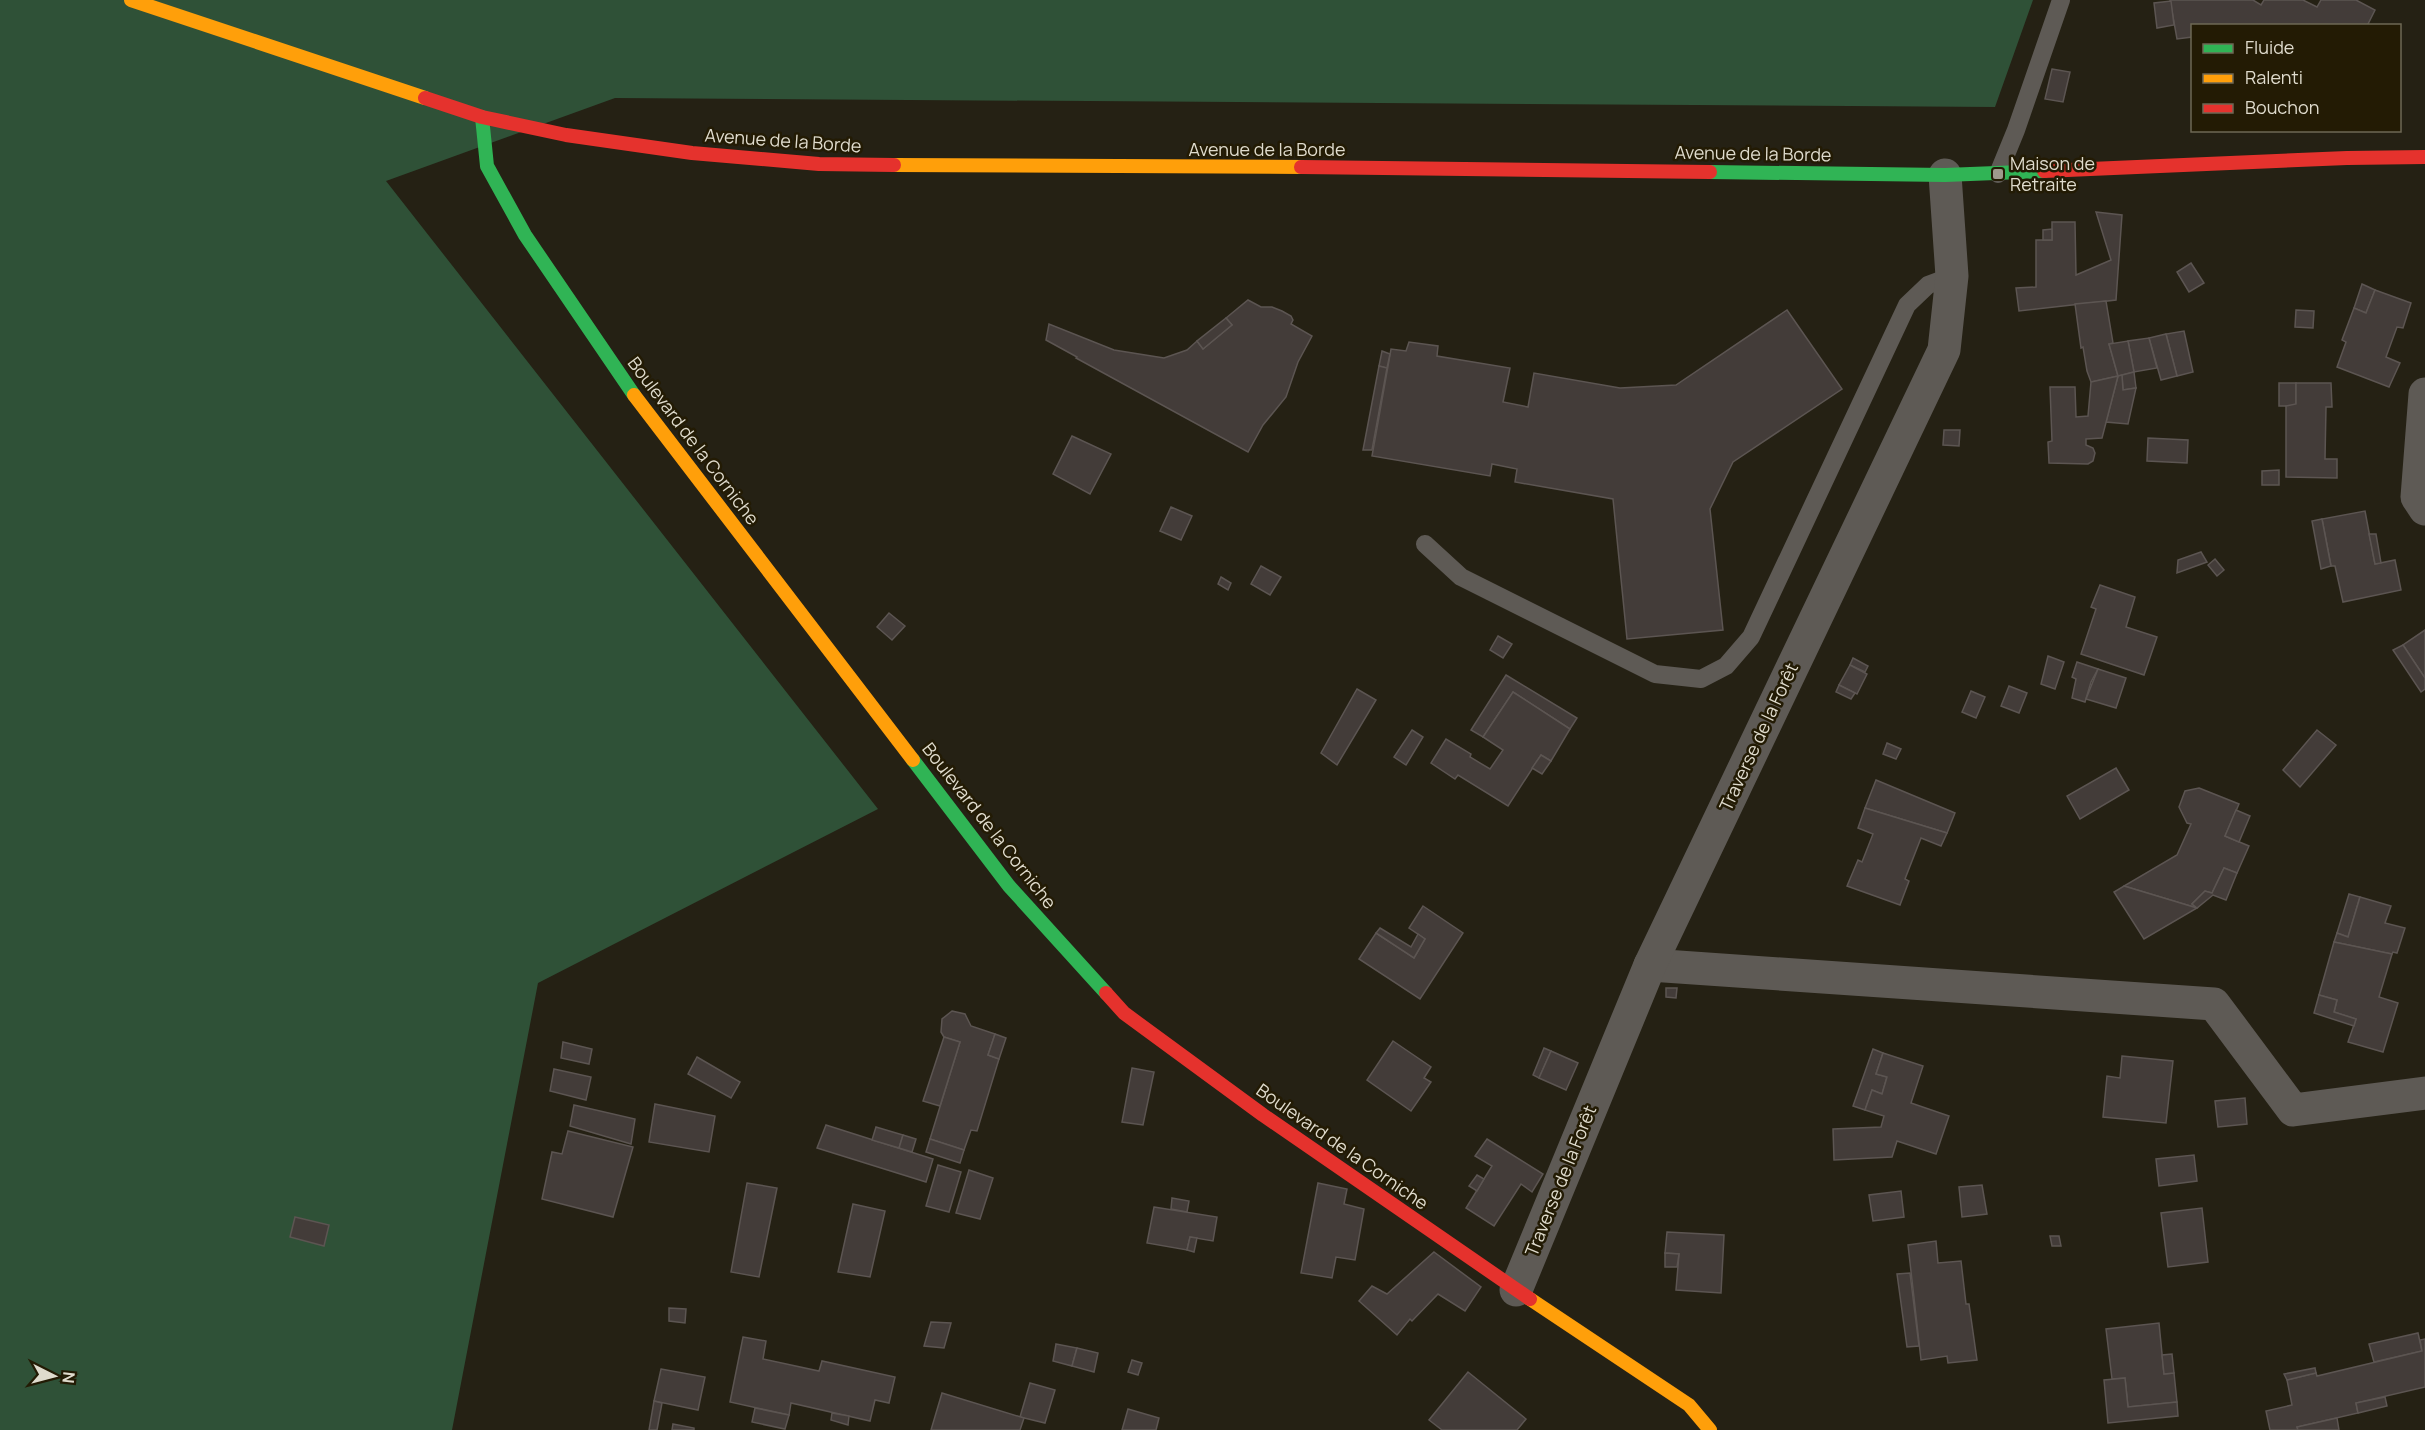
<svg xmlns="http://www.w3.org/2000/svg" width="2425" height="1430" font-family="Manrope,sans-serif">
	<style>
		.green { fill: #2f5137 }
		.building { fill: #433c39; stroke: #5c5552; stroke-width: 1.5 }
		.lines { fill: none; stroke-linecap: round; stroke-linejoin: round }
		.lane { stroke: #5e5a55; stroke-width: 18 }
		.street { stroke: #5e5a55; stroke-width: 33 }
		.fast { stroke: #30b455; stroke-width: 14 }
		.slow { stroke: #ff9f0a; stroke-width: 14 }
		.jam { stroke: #e5322d; stroke-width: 14 }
		.poi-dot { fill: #9e9a8c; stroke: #231b04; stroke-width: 2 }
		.labels { text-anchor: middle; stroke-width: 5; stroke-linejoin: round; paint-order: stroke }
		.street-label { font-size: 18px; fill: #dfdbcd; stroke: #231b04 }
		.poi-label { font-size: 18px; fill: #dfdbcd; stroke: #231b04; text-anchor: start }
	</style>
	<rect width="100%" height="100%" fill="#252114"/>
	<!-- green -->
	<path class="green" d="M0 0H2033L1995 107 615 98 386 181 878 809 538 983 452 1430H0Z"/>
	<!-- building -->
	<g class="building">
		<path d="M2253 0 2261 5 2264 0H2303L2317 7 2321 0H2356L2375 10 2367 26H2192V37L2177 39 2170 0Z"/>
		<path d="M2171 1 2174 25 2157 28 2154 3Z"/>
		<path d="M2052 69 2070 72 2063 102 2045 99Z"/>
		<path d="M2096 212 2122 215 2116 300 2019 311 2016 288 2036 287V240H2052V222H2075L2076 275 2111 260Z"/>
		<path d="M2052 229V240H2043V230Z"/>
		<path d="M2191 263 2204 283 2189 292 2177 272Z"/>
		<path d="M2362 284 2375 290 2366 313 2354 308Z"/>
		<path d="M2375 290 2411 303 2403 328 2397 327 2386 357 2400 363 2389 387 2337 367 2346 342 2342 340 2354 308 2366 313Z"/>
		<path d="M1248 300 1261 307H1272L1282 311 1291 316 1293 320 1291 324 1312 336 1298 362 1286 397 1263 425 1248 452 1076 358 1077 357 1046 340 1049 324 1114 350 1164 358 1187 350 1197 341 1203 349 1232 325 1226 318Z"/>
		<path d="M2106 301 2113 343 2109 344 2118 376 2091 382 2087 371 2083 347 2081 348 2075 304Z"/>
		<path d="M1787 310 1842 389 1733 462 1710 509 1723 630 1627 639 1613 499 1515 482 1517 469 1492 464 1490 476 1372 456 1391 349 1406 351 1409 342 1438 346 1437 356 1510 368 1503 402 1528 407 1534 373 1620 388 1676 385Z"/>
		<path d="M2296 310 2314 311 2313 328 2295 327Z"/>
		<path d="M1226 318 1232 325 1203 349 1197 341Z"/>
		<path d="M2184 331 2193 372 2177 376 2166 334Z"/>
		<path d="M2166 334 2177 376 2161 380 2149 338Z"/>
		<path d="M2149 338 2157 368 2134 372 2128 341Z"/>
		<path d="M2128 341 2134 372 2118 376 2109 344Z"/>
		<path d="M1382 351 1390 354 1387 368 1379 366Z"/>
		<path d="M1379 366 1387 368 1372 450H1363Z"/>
		<path d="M2134 372 2136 388 2123 390 2122 375Z"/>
		<path d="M2122 375 2123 390 2136 388 2128 424 2106 422 2118 376Z"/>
		<path d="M2118 376 2102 438 2086 439V445L2093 448 2095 453 2093 461 2088 464 2049 463 2048 442 2052 441 2050 387H2075L2076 417 2088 416 2091 382Z"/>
		<path d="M2279 383H2296V404L2294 406H2279Z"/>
		<path d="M2296 383H2331L2332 407H2326L2325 459H2337V478L2286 477V406L2296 404Z"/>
		<path d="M1944 430H1960L1959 446 1943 445Z"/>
		<path d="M1072 436 1111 454 1090 494 1053 474Z"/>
		<path d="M2148 438 2188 440 2187 463 2147 461Z"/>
		<path d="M2279 470V485H2262V471Z"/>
		<path d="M1171 507 1192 516 1181 540 1160 531Z"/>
		<path d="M2365 511 2375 564 2395 560 2401 590 2343 602 2335 566H2331L2322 519Z"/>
		<path d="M2322 519 2331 566 2321 569 2312 521Z"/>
		<path d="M2369 534H2376L2381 563 2375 564Z"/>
		<path d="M2201 552 2207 562 2177 573 2178 560Z"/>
		<path d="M2215 559 2224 570 2217 576 2208 565Z"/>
		<path d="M1261 566 1281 577 1270 595 1251 584Z"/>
		<path d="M1221 577 1231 583 1228 590 1218 584Z"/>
		<path d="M2100 585 2135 597 2126 627 2157 637 2144 675 2081 654 2096 609 2091 607Z"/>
		<path d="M889 613 905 626 892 640 877 627Z"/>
		<path d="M2425 630V678L2403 645Z"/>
		<path d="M1498 636 1512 644 1503 658 1490 650Z"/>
		<path d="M2403 645 2425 678V689L2421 692 2393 650Z"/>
		<path d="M2048 656 2064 662 2055 689 2041 684Z"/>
		<path d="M1853 658 1868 666 1865 672 1850 665Z"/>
		<path d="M2077 662 2098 669 2091 682 2085 702 2072 698 2076 679 2072 677Z"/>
		<path d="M1850 665 1867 674 1857 694 1839 685Z"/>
		<path d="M2098 669 2126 678 2116 708 2086 699Z"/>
		<path d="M1506 675 1577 718 1570 729 1513 692 1483 737 1471 730Z"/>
		<path d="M1839 685 1855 693 1851 699 1836 692Z"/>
		<path d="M2009 686 2027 693 2019 713 2001 706Z"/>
		<path d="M1357 689 1376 700 1337 765 1321 753Z"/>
		<path d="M1971 691 1985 697 1976 718 1962 712Z"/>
		<path d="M1513 692 1570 729 1551 761 1541 755 1508 806 1458 775 1455 779 1431 763 1446 739 1471 754 1470 757 1490 769 1503 750 1483 737Z"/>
		<path d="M1412 730 1423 737 1406 765 1394 757Z"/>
		<path d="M2317 730 2336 745 2300 787 2283 770Z"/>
		<path d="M1887 743 1901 749 1896 759 1883 754Z"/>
		<path d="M1541 755 1551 761 1542 774 1532 768Z"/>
		<path d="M2116 768 2129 790 2080 819 2067 796Z"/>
		<path d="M1876 780 1955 813 1947 833 1865 808Z"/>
		<path d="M2199 788 2239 804 2225 836 2249 846 2237 873 2224 868 2212 893 2205 891 2192 904 2197 908 2124 886 2177 855 2191 824 2187 823 2179 807 2185 791Z"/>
		<path d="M1865 808 1947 833 1941 846 1921 838 1905 879 1909 881 1900 905 1847 886 1858 860 1862 862 1873 834 1858 828Z"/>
		<path d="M2236 810 2250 816 2239 842 2225 836Z"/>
		<path d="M2224 868 2237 873 2226 900 2213 895 2197 908 2192 904 2205 891 2212 893Z"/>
		<path d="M2124 886 2197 908 2144 939 2114 892Z"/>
		<path d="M2349 894 2360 897 2348 937 2337 933Z"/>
		<path d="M2360 897 2391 906 2385 923 2405 928 2397 953 2393 952 2392 954 2334 942 2337 933 2348 937Z"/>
		<path d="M1423 906 1463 933 1420 999 1359 959 1376 933 1414 958 1425 939 1409 928Z"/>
		<path d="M1380 928 1411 947 1418 934 1425 939 1414 958 1376 933Z"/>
		<path d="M2334 942 2392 954 2379 997 2398 1003 2383 1052 2348 1042 2356 1019 2334 1012 2337 1000 2319 995Z"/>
		<path d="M1666 988H1677L1676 998 1666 997Z"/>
		<path d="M2319 995 2337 1000 2334 1012 2356 1019 2354 1026 2314 1013Z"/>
		<path d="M952 1011 965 1014 971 1026 995 1034 988 1055 999 1059 977 1131 971 1130 964 1150 930 1139 960 1042 944 1037 941 1032 942 1019Z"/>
		<path d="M995 1034 1006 1038 999 1059 988 1055Z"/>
		<path d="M944 1037 960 1042 940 1106 923 1101Z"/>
		<path d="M1393 1041 1431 1067 1424 1078 1431 1082 1411 1111 1367 1080Z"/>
		<path d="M563 1042 592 1049 589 1064 561 1058Z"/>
		<path d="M1544 1048 1551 1051 1539 1078 1533 1075Z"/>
		<path d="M1873 1049 1883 1053 1876 1074 1887 1077 1882 1094 1872 1090 1865 1110 1853 1106Z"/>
		<path d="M1551 1051 1578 1063 1566 1090 1539 1078Z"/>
		<path d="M1883 1053 1923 1066 1911 1103 1949 1116 1936 1154 1897 1141 1892 1157 1834 1160 1833 1129 1881 1127 1884 1116 1865 1110 1872 1090 1882 1094 1887 1077 1876 1074Z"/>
		<path d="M2122 1056 2173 1061 2166 1123 2103 1117 2107 1076 2120 1078Z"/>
		<path d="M697 1057 740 1082 731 1098 688 1074Z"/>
		<path d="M1132 1068 1154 1072 1143 1125 1122 1122Z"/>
		<path d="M554 1069 591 1077 586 1100 550 1091Z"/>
		<path d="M2245 1098 2247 1124 2218 1127 2215 1101Z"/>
		<path d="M655 1104 715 1116 709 1152 649 1142Z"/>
		<path d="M574 1105 635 1119 631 1144 570 1126Z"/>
		<path d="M826 1125 933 1159 926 1182 817 1148Z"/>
		<path d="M876 1127 903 1135 899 1148 872 1140Z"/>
		<path d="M568 1131 633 1147 613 1217 542 1199 552 1152 562 1154Z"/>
		<path d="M903 1135 916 1139 912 1152 899 1148Z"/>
		<path d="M930 1139 964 1150 960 1163 926 1152Z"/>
		<path d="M1487 1139 1543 1174 1532 1192 1521 1184 1494 1226 1466 1208 1492 1166 1475 1156Z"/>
		<path d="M2194 1155 2197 1181 2159 1186 2156 1159Z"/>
		<path d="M938 1165 961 1172 949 1212 926 1206Z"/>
		<path d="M969 1170 993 1178 980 1219 956 1213Z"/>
		<path d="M1477 1175 1484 1179 1477 1191 1469 1186Z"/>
		<path d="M747 1183 777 1188 759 1277 731 1272Z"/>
		<path d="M1318 1183 1347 1189 1344 1204 1364 1209 1355 1260 1336 1257 1332 1278 1301 1273Z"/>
		<path d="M1982 1185 1987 1214 1962 1217 1959 1187Z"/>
		<path d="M1901 1191 1904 1217 1873 1221 1869 1195Z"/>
		<path d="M1172 1198 1189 1201 1187 1212 1171 1209Z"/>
		<path d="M853 1204 885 1211 870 1277 838 1272Z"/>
		<path d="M1154 1207 1217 1217 1213 1241 1190 1237 1187 1250 1147 1243Z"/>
		<path d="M2202 1208 2208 1262 2168 1267 2161 1213Z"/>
		<path d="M295 1217 329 1225 324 1246 290 1237Z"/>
		<path d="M1667 1232 1724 1235 1721 1293 1676 1290 1679 1254 1665 1253Z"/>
		<path d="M2050 1236H2059L2061 1246H2052Z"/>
		<path d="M1190 1237 1197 1238 1194 1252 1187 1250Z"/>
		<path d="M1936 1241 1938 1263 1961 1261 1966 1304H1969L1977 1360 1948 1363 1947 1356 1921 1360 1908 1245Z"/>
		<path d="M1434 1252 1481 1287 1465 1311 1438 1294 1412 1321 1410 1319 1397 1335 1359 1301 1372 1286 1387 1294Z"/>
		<path d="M1665 1253 1679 1254 1677 1267H1665Z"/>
		<path d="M1910 1273 1919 1346 1907 1347 1897 1274Z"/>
		<path d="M669 1308 686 1309 685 1323 669 1321Z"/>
		<path d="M931 1322 951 1323 944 1348 924 1346Z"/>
		<path d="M2159 1323 2164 1374 2174 1373 2177 1402 2128 1407 2125 1378 2112 1379 2106 1329Z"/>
		<path d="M2418 1333 2422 1351 2374 1362 2369 1344Z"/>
		<path d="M743 1337 766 1341 763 1359 819 1371 822 1361 895 1377 889 1403 875 1400 870 1421 791 1403 789 1415 730 1402Z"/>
		<path d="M2425 1339V1387L2356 1403 2358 1413 2297 1427 2298 1430H2270L2266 1411 2292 1405 2287 1380 2316 1373 2317 1376 2422 1351 2420 1340Z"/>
		<path d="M1056 1344 1077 1348 1072 1366 1053 1361Z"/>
		<path d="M1077 1348 1098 1353 1094 1372 1072 1366Z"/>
		<path d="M2172 1354 2174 1373 2164 1374 2162 1355Z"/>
		<path d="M1132 1360 1142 1363 1138 1375 1128 1372Z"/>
		<path d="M2315 1368 2316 1373 2287 1380 2284 1374Z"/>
		<path d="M661 1369 705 1377 698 1410 654 1401Z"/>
		<path d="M1468 1372 1526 1419 1517 1430H1442L1429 1420Z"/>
		<path d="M2125 1378 2128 1407 2177 1402 2178 1416 2108 1423 2104 1380Z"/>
		<path d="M1030 1383 1055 1390 1045 1423 1020 1417Z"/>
		<path d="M942 1393 1024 1418 1020 1430H931Z"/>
		<path d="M2385 1397 2387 1406 2358 1413 2356 1403Z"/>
		<path d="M654 1401 662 1403 657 1430H649Z"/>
		<path d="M755 1408 789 1415 785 1429 752 1422Z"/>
		<path d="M1128 1409 1159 1418 1156 1430H1122Z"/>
		<path d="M832 1413 849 1416 848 1425 831 1420Z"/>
		<path d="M2337 1418 2339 1430H2298L2297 1427Z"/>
		<path d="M673 1424 694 1428V1430H672Z"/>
	</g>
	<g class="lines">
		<!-- lane -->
		<g class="lane">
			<path d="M1998 174 2016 130 2061 0"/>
			<path d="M1425 544 1461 577 1655 674 1701 679 1726 666 1751 637 1907 305 1928 285 1952 276"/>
		</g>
		<!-- street -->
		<g class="street">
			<path d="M2425 394 2417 497 2425 509"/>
			<path d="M1650 965 2214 1004 2293 1110 2425 1093"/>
			<path d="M1516 1290 1650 965 1944 350 1952 276 1945 175"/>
		</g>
		<!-- fast -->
		<g class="fast">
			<path d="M482 117 487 166 525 235 634 395"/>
			<path d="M1710 172 1945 175 2044 171"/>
			<path d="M913 760 1009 886 1106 993"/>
		</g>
		<!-- slow -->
		<g class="slow">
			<path d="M131 0 425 98"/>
			<path d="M894 165 1301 167"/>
			<path d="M634 395 913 760"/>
			<path d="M1530 1299 1689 1405 1710 1430"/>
		</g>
		<!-- jam -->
		<g class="jam">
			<path d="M425 98 482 117 566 135 692 153 819 164 894 165"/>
			<path d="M1301 167 1710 172"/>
			<path d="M2044 171 2347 158 2425 157"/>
			<path d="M1106 993 1124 1013 1263 1115 1530 1299"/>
		</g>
	</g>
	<!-- markers -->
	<rect class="poi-dot" x="1992" y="168" width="12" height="12" rx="3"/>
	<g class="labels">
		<!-- street labels -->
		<g class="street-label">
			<text transform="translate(783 141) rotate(4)" y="6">Avenue de la Borde</text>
			<text x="1267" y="156">Avenue de la Borde</text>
			<text transform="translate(1753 154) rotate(1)" y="6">Avenue de la Borde</text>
			<text transform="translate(693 441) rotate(53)" y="6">Boulevard de la Corniche</text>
			<text transform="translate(1759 737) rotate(-65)" y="6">Traverse de la Forêt</text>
			<text transform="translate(989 826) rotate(52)" y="6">Boulevard de la Corniche</text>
			<text transform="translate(1342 1147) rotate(35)" y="6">Boulevard de la Corniche</text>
			<text transform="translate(1561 1181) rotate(-68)" y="6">Traverse de la Forêt</text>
		</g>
		<!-- poi labels -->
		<g class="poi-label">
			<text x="2010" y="170">Maison de<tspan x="2010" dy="21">Retraite</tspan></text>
		</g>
	</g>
	<!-- legend -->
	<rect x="2191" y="24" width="210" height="108" fill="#231b04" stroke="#6e6854" stroke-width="1.5"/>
	<rect x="2203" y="44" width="30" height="9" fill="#30b455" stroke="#6e6854" stroke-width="1.5"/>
	<text x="2245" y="54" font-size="18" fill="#dfdbcd">Fluide</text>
	<rect x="2203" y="74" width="30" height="9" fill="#ff9f0a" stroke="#6e6854" stroke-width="1.5"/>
	<text x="2245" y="84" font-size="18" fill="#dfdbcd">Ralenti</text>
	<rect x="2203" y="104" width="30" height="9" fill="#e5322d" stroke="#6e6854" stroke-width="1.5"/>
	<text x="2245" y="114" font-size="18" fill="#dfdbcd">Bouchon</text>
	<!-- north arrow -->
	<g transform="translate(54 1376) rotate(96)" stroke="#231b04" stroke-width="4.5" paint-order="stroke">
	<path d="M0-4.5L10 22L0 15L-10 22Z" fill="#dfdbcd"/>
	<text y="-9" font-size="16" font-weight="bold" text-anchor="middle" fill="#dfdbcd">N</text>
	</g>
</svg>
